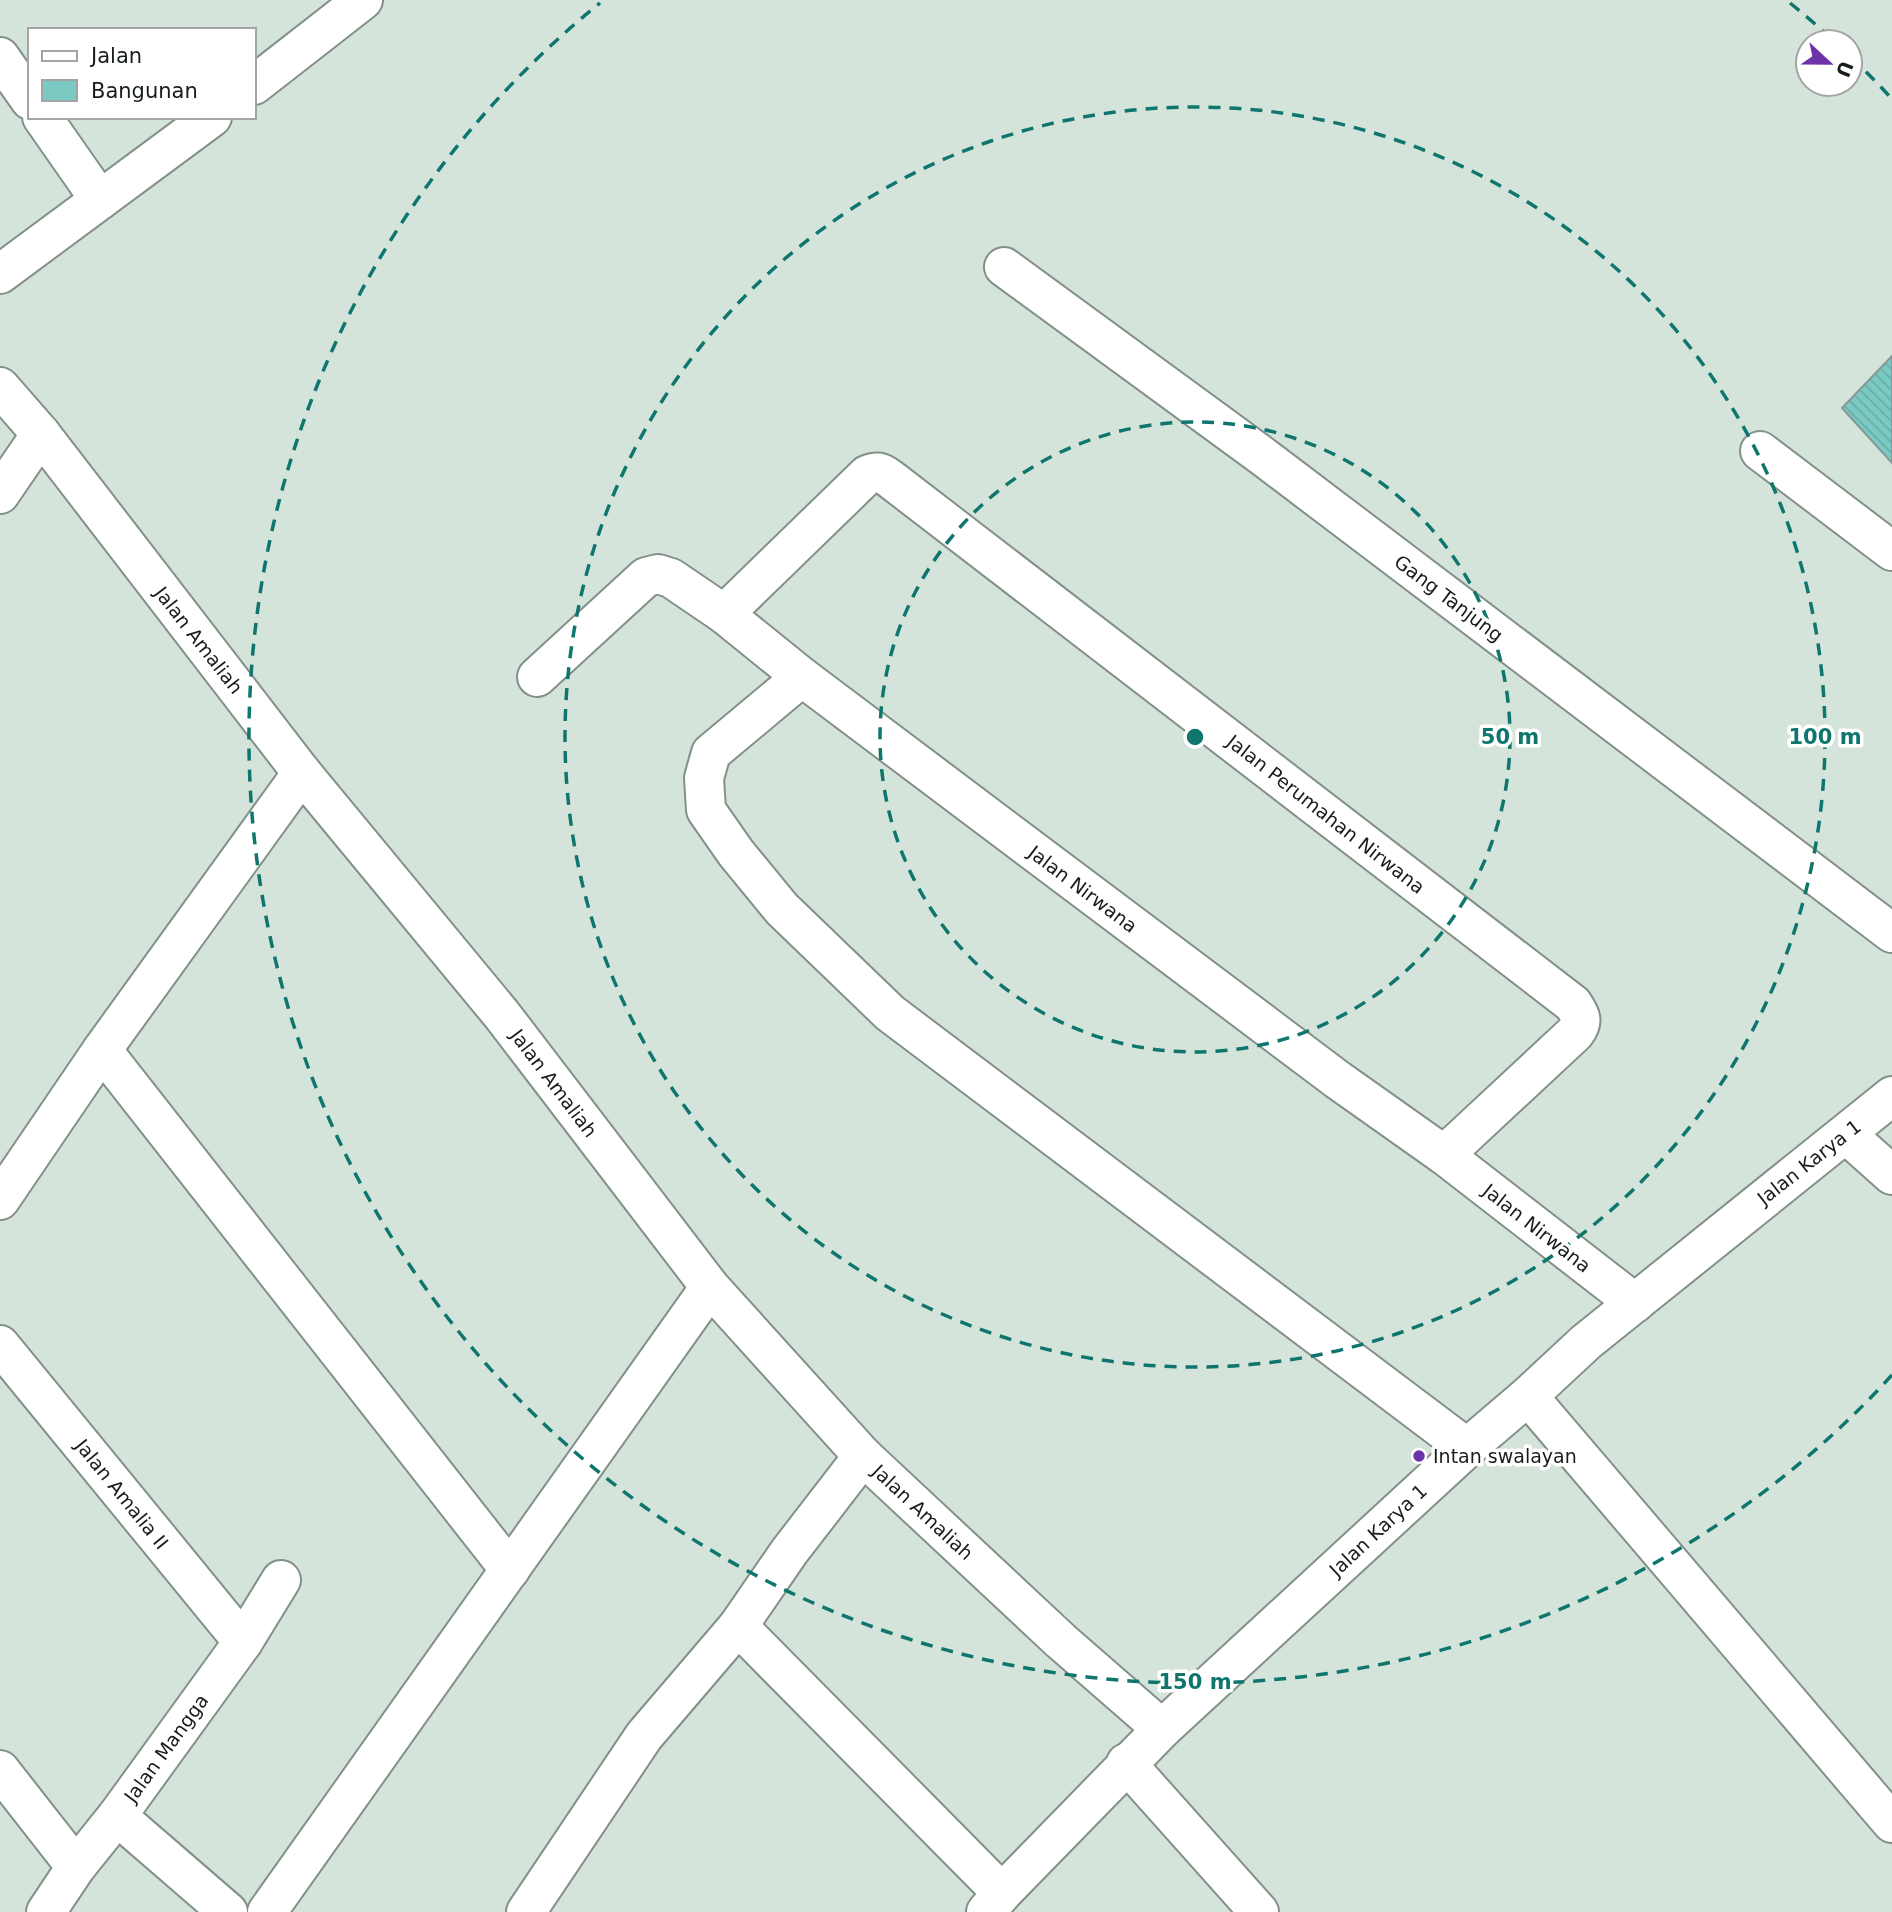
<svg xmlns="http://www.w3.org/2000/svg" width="1892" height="1912" font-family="'DejaVu Sans',sans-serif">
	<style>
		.building { fill: url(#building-back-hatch); stroke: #879896; stroke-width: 2 }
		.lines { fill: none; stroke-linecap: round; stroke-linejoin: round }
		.minor-casing { stroke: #839088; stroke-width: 42 }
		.tertiary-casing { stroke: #839088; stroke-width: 42 }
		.minor { stroke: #fff; stroke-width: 38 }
		.tertiary { stroke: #fff; stroke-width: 38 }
		.ring { fill: none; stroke: #0f766e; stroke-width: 3.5; stroke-dasharray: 12 9 }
		.poi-dot { fill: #6e33a8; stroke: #fff; stroke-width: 2.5 }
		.labels { text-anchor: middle; stroke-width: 7; stroke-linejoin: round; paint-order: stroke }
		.street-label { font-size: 19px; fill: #171d1a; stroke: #fff }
		.poi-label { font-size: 19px; fill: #171d1a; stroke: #fff; text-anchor: start }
		.centre { fill: #0f766e; stroke: #fff; stroke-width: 3.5 }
		.ring-label { font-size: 21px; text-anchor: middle; font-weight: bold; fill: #0f766e; stroke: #fff; stroke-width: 7; stroke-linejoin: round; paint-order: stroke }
	</style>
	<defs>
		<pattern id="building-back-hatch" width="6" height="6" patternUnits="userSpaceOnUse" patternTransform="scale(1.75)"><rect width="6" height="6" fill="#7acac3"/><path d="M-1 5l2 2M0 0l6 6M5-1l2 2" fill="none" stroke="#69ada7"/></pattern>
	</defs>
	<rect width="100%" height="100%" fill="#d5e4db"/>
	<!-- building -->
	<path class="building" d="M1892 356V463L1842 408Z"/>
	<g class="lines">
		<defs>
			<g id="minor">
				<path d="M0 57 30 100"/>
				<path d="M254 85 363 0"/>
				<path d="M42 117 100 200"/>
				<path d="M1004 267 1265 458 1892 933"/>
				<path d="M0 274 212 117"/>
				<path d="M1760 451 1892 551"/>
				<path d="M0 494 41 434"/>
				<path d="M724 614 867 475C879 470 883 473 893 481L1573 1004C1581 1016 1584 1021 1575 1033L1444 1155"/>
				<path d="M537 677 646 577 658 574 671 578 724 614 802 677 1338 1080 1444 1155 1635 1303"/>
				<path d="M802 677 711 753 704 778 706 810 736 853 782 909 890 1013 1467 1448"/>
				<path d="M102 1050 510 1570"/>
				<path d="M1846 1134 1892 1175"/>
				<path d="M0 1200 102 1050 302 773"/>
				<path d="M0 1345 243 1642"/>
				<path d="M1528 1396 1892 1823"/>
				<path d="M738 1626 1002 1893"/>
				<path d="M1126 1763 1259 1912"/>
				<path d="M0 1770 76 1867"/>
				<path d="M117 1816 228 1912"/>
				<path d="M46 1912 76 1867 117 1816 243 1642 281 1580"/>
				<path d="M267 1912 710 1287"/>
				<path d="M526 1912 644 1736 738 1626 789 1552 863 1456"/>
			</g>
			<g id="tertiary">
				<path d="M0 387 41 434 302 773 502 1015 710 1287 863 1456 1061 1641 1162 1729"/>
				<path d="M986 1912 1002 1893 1162 1729 1467 1448 1528 1396 1586 1342 1892 1096"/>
			</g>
		</defs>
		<!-- minor casing -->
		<use href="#minor" class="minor-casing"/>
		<!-- tertiary casing -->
		<use href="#tertiary" class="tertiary-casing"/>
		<!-- minor -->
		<use href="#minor" class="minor"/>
		<!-- tertiary -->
		<use href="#tertiary" class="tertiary"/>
	</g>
	<!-- distance rings -->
	<g class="ring">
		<circle cx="1195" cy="737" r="315"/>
		<circle cx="1195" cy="737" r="630"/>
		<path d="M1892 1375A945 945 0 1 1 600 3M1790 3A945 945 0 0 1 1833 40M1851 57A945 945 0 0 1 1892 99"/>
	</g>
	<!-- markers -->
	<circle class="poi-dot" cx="1419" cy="1456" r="7"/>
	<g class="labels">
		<!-- street labels -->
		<g class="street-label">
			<text transform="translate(1449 598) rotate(37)" y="7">Gang Tanjung</text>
			<text transform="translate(199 640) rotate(52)" y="7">Jalan Amaliah</text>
			<text transform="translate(1326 814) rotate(38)" y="7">Jalan Perumahan Nirwana</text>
			<text transform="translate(1083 889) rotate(37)" y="7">Jalan Nirwana</text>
			<text transform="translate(554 1083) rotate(53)" y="7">Jalan Amaliah</text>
			<text transform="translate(1809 1162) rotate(-38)" y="7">Jalan Karya 1</text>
			<text transform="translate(1537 1228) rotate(38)" y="7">Jalan Nirwana</text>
			<text transform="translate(122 1494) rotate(51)" y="7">Jalan Amalia II</text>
			<text transform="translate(923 1512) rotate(43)" y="7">Jalan Amaliah</text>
			<text transform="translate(1378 1530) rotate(-43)" y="7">Jalan Karya 1</text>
			<text transform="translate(166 1748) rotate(-54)" y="7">Jalan Mangga</text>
		</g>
		<!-- poi labels -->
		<g class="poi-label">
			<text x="1433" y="1463">Intan swalayan</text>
		</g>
	</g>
	<circle cx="1195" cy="737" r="10" class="centre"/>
	<g class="ring-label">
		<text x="1510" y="744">50 m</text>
		<text x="1825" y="744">100 m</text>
		<text x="1195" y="1689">150 m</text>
	</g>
	<!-- legend -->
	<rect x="28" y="28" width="228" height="91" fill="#ffffff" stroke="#a2a5a3" stroke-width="2"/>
	<rect x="42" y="51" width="35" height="10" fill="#ffffff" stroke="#a2a5a3" stroke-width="2"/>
	<text x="91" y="63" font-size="21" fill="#171d1a">Jalan</text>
	<rect x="42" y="80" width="35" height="21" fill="#7acac3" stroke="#a2a5a3" stroke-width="2"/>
	<text x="91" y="98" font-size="21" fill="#171d1a">Bangunan</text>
	<!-- north arrow -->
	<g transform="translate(1829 63) rotate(112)"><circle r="33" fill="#ffffff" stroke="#a2a5a3" stroke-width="2"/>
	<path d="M0-5L12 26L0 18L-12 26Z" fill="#6e33a8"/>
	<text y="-10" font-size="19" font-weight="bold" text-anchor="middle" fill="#171d1a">U</text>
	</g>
</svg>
